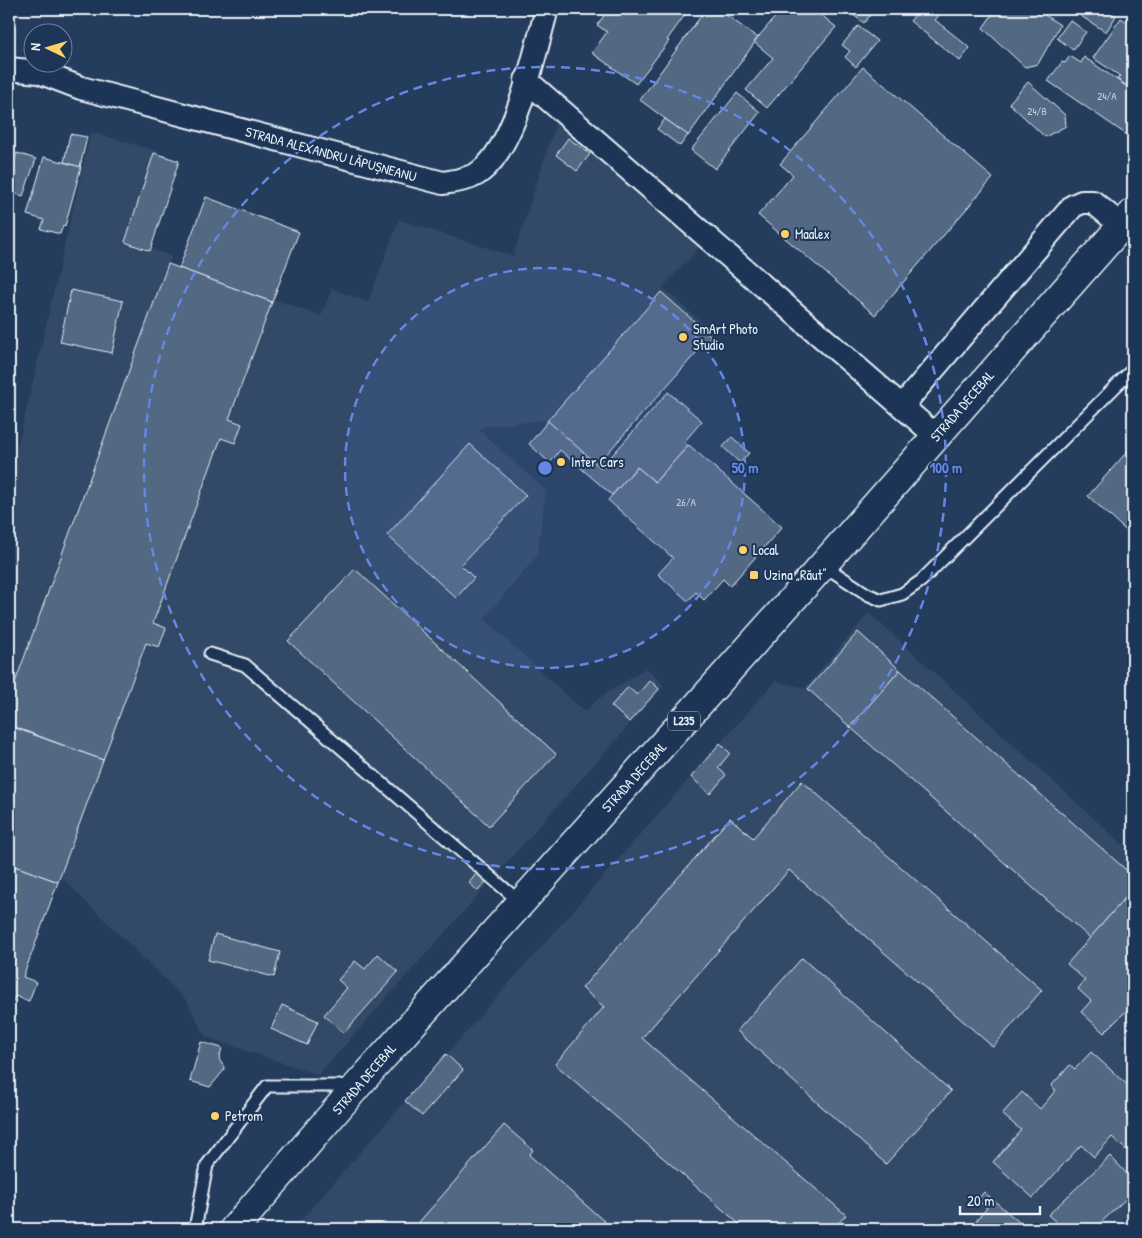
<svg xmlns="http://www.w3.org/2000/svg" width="1142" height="1238" font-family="'Patrick Hand',sans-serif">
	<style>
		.built { fill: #334a68 }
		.building { fill: #536782; stroke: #e8f1f8 }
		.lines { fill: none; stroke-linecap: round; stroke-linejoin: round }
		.lane-casing { stroke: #e8f1f8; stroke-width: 15 }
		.street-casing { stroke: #e8f1f8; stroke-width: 26 }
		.primary-casing { stroke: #e8f1f8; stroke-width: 31 }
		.lane { stroke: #1d3557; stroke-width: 11 }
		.street { stroke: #1d3557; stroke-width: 22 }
		.primary { stroke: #1d3557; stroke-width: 28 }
		.ring { fill: none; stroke: #6487e3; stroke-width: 2.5; stroke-dasharray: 9 6 }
		.poi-dot { fill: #ffd166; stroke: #1d3557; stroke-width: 2 }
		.labels { text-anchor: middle; stroke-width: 4; stroke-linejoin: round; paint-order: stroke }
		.number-label { font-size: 11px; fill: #c3ceda }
		.shield { fill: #1d3557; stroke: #abb9c8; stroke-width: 1 }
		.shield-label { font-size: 12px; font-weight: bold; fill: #e8f1f8 }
		.street-label { font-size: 14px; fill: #e8f1f8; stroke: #1d3557 }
		.poi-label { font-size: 14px; fill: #e8f1f8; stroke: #1d3557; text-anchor: start }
		.centre { fill: #6487e3; stroke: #1d3557; stroke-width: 2.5 }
		.ring-label { font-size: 15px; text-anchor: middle; font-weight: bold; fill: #6487e3; stroke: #1d3557; stroke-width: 4; stroke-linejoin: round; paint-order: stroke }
	</style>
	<rect width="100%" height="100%" fill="#253d5d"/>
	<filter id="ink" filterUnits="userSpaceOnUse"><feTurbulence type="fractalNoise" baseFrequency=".02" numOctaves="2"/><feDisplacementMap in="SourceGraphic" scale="10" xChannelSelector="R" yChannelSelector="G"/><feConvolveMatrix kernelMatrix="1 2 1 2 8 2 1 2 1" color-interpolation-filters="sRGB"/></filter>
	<g filter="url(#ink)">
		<!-- built -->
		<g class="built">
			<path d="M556 123 701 246 663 287 712 332 589 475 540 434 548 424 544 420 483 427 479 430 546 491 537 556 484 619 585 712 598 699 646 668 664 686 318 1075 206 1037 186 1000 60 876 9 857V483L91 132 157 151 125 239 171 256 169 263 321 316 332 289 368 302 399 220 513 256Z"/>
			<path d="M869 613 1133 854V1029L1122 1042 1133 1054V1209L1112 1229H293L775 681 805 688Z"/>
		</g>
		<!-- building -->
		<g class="building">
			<path d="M609 9H689L667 40 669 41 636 84 592 53 607 32 597 25Z"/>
			<path d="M706 9H718L758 38 688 136 640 100Z"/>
			<path d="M782 9H814L836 27 767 108 746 90 773 58 754 42Z"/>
			<path d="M845 9H875L864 23Z"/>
			<path d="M920 9H944L935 20 970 48 960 61 910 21Z"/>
			<path d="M996 9H1036L1060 25 1038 64 1025 67 983 28Z"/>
			<path d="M1070 9H1104L1116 16 1106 32Z"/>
			<path d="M1121 18 1133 26V90L1117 79 1120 76 1093 58Z"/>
			<path d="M1070 20 1086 32 1073 50 1057 38Z"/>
			<path d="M858 26 877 41 856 67 845 57 850 51 842 45Z"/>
			<path d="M1070 56 1081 63 1084 57 1133 91V139L1048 81 1062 62 1065 63Z"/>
			<path d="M863 67 993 178 875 315 758 215 793 175 780 164Z"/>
			<path d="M1028 82 1065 115 1066 126 1045 137 1009 103Z"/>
			<path d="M737 93 760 112 715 169 691 150Z"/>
			<path d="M665 119 688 135 680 146 657 129Z"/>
			<path d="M70 134 87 137 80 167 64 162Z"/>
			<path d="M568 138 590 154 577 171 556 155Z"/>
			<path d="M17 153 36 159 23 196 9 192V179Z"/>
			<path d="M154 153 179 161 150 251 125 242Z"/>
			<path d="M44 157 81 167 65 226 63 225 60 234 41 229 44 220 27 215Z"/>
			<path d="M206 197 299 232 272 302 179 268Z"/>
			<path d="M168 264 272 302 229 419 242 424 235 443 221 438 153 623 166 628 159 647 146 643 103 760 9 725V699Z"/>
			<path d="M71 290 123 301 112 353 60 342Z"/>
			<path d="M661 292 711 336 597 465 547 421Z"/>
			<path d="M668 392 702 421 684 442 688 446 655 482 637 467 612 495 560 450 550 463 529 444 548 421 601 468Z"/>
			<path d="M732 437 749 453 740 463 723 447Z"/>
			<path d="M470 444 526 495 461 565 474 578 456 598 387 535Z"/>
			<path d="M689 445 782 527 730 586 723 579 704 600 696 592 688 601 658 574 673 558 608 500 637 467 655 482Z"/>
			<path d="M1133 445V537L1088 496Z"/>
			<path d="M355 569 556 754 489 826 288 641Z"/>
			<path d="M858 632 900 670 850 727 808 689Z"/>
			<path d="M900 670 1133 876V889L1090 938 850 727Z"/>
			<path d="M650 680 659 689 629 722 611 706 628 687 637 695Z"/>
			<path d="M10 726 103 760 58 882 9 864Z"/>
			<path d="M720 743 730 753 718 768 726 775 710 794 691 777Z"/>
			<path d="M802 781 1042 990 993 1047 789 870 642 1038 846 1215 833 1229H745L555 1064 604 1007 582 988 730 818 753 838Z"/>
			<path d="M9 864 58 882 23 977 36 982 29 1001 15 996 9 1013Z"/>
			<path d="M479 870 489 878 478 891 469 883Z"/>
			<path d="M1133 889V1004L1104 1033 1081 1012 1091 1001 1078 989 1085 980 1067 964Z"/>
			<path d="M215 934 280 952 274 977 208 960Z"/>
			<path d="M378 954 398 972 344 1033 324 1015 347 988 338 980 355 961 365 969Z"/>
			<path d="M802 958 951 1091 886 1164 737 1031Z"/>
			<path d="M282 1005 318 1021 307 1045 271 1029Z"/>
			<path d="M201 1042 222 1048 219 1059 225 1069 210 1087 190 1081Z"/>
			<path d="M1091 1052 1133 1090V1156L1112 1137 1094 1157 1081 1145 1033 1198 993 1162 1021 1130 1002 1114 1022 1092 1040 1109 1056 1090 1051 1086 1070 1065 1075 1069Z"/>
			<path d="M446 1054 463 1070 422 1116 405 1101Z"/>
			<path d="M504 1125 533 1150 529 1155 613 1229H413Z"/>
			<path d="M1110 1156 1133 1180V1192L1094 1229H1051L1057 1223 1048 1215Z"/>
			<path d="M984 1192 1027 1229H971L970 1228 987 1208 977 1200Z"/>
		</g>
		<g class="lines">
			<defs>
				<g id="lane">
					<path d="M823 565 867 594 881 600 902 594 921 581 1133 369"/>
					<path d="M210 654 245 665 521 903"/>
					<path d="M195 1229 207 1165 267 1086H352"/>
				</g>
				<g id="street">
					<path d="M9 69 39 72 81 88 443 183C455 181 469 180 480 172 517 144 534 54 547 9"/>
					<path d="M526 80 936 436"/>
					<path d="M902 406 1073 206 1082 202H1093L1122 226"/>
				</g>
				<path id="primary" d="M234 1229 357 1086 823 565 1133 213"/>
			</defs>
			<!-- lane casing -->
			<use href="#lane" class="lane-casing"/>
			<!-- street casing -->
			<use href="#street" class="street-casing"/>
			<!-- primary casing -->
			<use href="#primary" class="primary-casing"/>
			<!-- lane -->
			<use href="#lane" class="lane"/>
			<!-- street -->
			<use href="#street" class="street"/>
			<!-- primary -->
			<use href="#primary" class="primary"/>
		</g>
	</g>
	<!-- distance rings -->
	<circle cx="545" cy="468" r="200" fill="#6487e3" fill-opacity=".12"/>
	<g class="ring">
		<circle cx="545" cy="468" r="200"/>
		<circle cx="545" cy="468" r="401"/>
	</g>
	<!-- markers -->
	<g class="poi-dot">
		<circle cx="785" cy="234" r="5"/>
		<circle cx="683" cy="337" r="5"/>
		<circle cx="561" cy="462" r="5"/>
		<circle cx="743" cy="550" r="5"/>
		<rect x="749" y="570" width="10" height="10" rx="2.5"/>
		<circle cx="215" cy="1116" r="5"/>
	</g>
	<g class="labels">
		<!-- number labels -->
		<g class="number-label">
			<text x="1107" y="100">24/A</text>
			<text x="1037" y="115">24/B</text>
			<text x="686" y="506">26/A</text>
		</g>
		<!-- shield labels -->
		<rect class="shield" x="668" y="711.5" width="32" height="19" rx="4"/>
		<g class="shield-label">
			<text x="684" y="725">L235</text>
		</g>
		<!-- street labels -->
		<g class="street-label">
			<text transform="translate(331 154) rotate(15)" y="5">STRADA ALEXANDRU LĂPUȘNEANU</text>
			<text transform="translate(962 406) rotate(-49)" y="5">STRADA DECEBAL</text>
			<text transform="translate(634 777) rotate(-48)" y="5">STRADA DECEBAL</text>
			<text transform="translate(364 1079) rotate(-49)" y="5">STRADA DECEBAL</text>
		</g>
		<!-- poi labels -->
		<g class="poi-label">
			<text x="795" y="239">Maalex</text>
			<text x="693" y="334">SmArt Photo<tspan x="693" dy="16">Studio</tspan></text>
			<text x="571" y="467">Inter Cars</text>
			<text x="753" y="555">Local</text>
			<text x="764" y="580">Uzina „Răut”</text>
			<text x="225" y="1121">Petrom</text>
		</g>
	</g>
	<circle cx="545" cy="468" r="8" class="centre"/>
	<g class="ring-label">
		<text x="745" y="473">50 m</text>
		<text x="946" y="473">100 m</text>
	</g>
	<!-- margin -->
	<rect width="1142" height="1238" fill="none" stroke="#1d3557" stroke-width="30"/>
	<rect x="15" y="15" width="1112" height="1208" fill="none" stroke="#e8f1f8" stroke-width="2" filter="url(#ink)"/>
	<!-- north arrow -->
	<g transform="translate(48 48) rotate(275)"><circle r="24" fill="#1d3557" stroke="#6e8097"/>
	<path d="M0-4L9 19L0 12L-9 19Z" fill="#ffd166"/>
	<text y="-8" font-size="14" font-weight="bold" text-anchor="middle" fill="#e8f1f8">N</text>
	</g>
	<!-- scale -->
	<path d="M960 1206v8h80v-8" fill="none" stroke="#e8f1f8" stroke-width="2.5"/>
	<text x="967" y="1206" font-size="15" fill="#e8f1f8" stroke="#1d3557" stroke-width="4" paint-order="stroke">20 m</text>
</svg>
